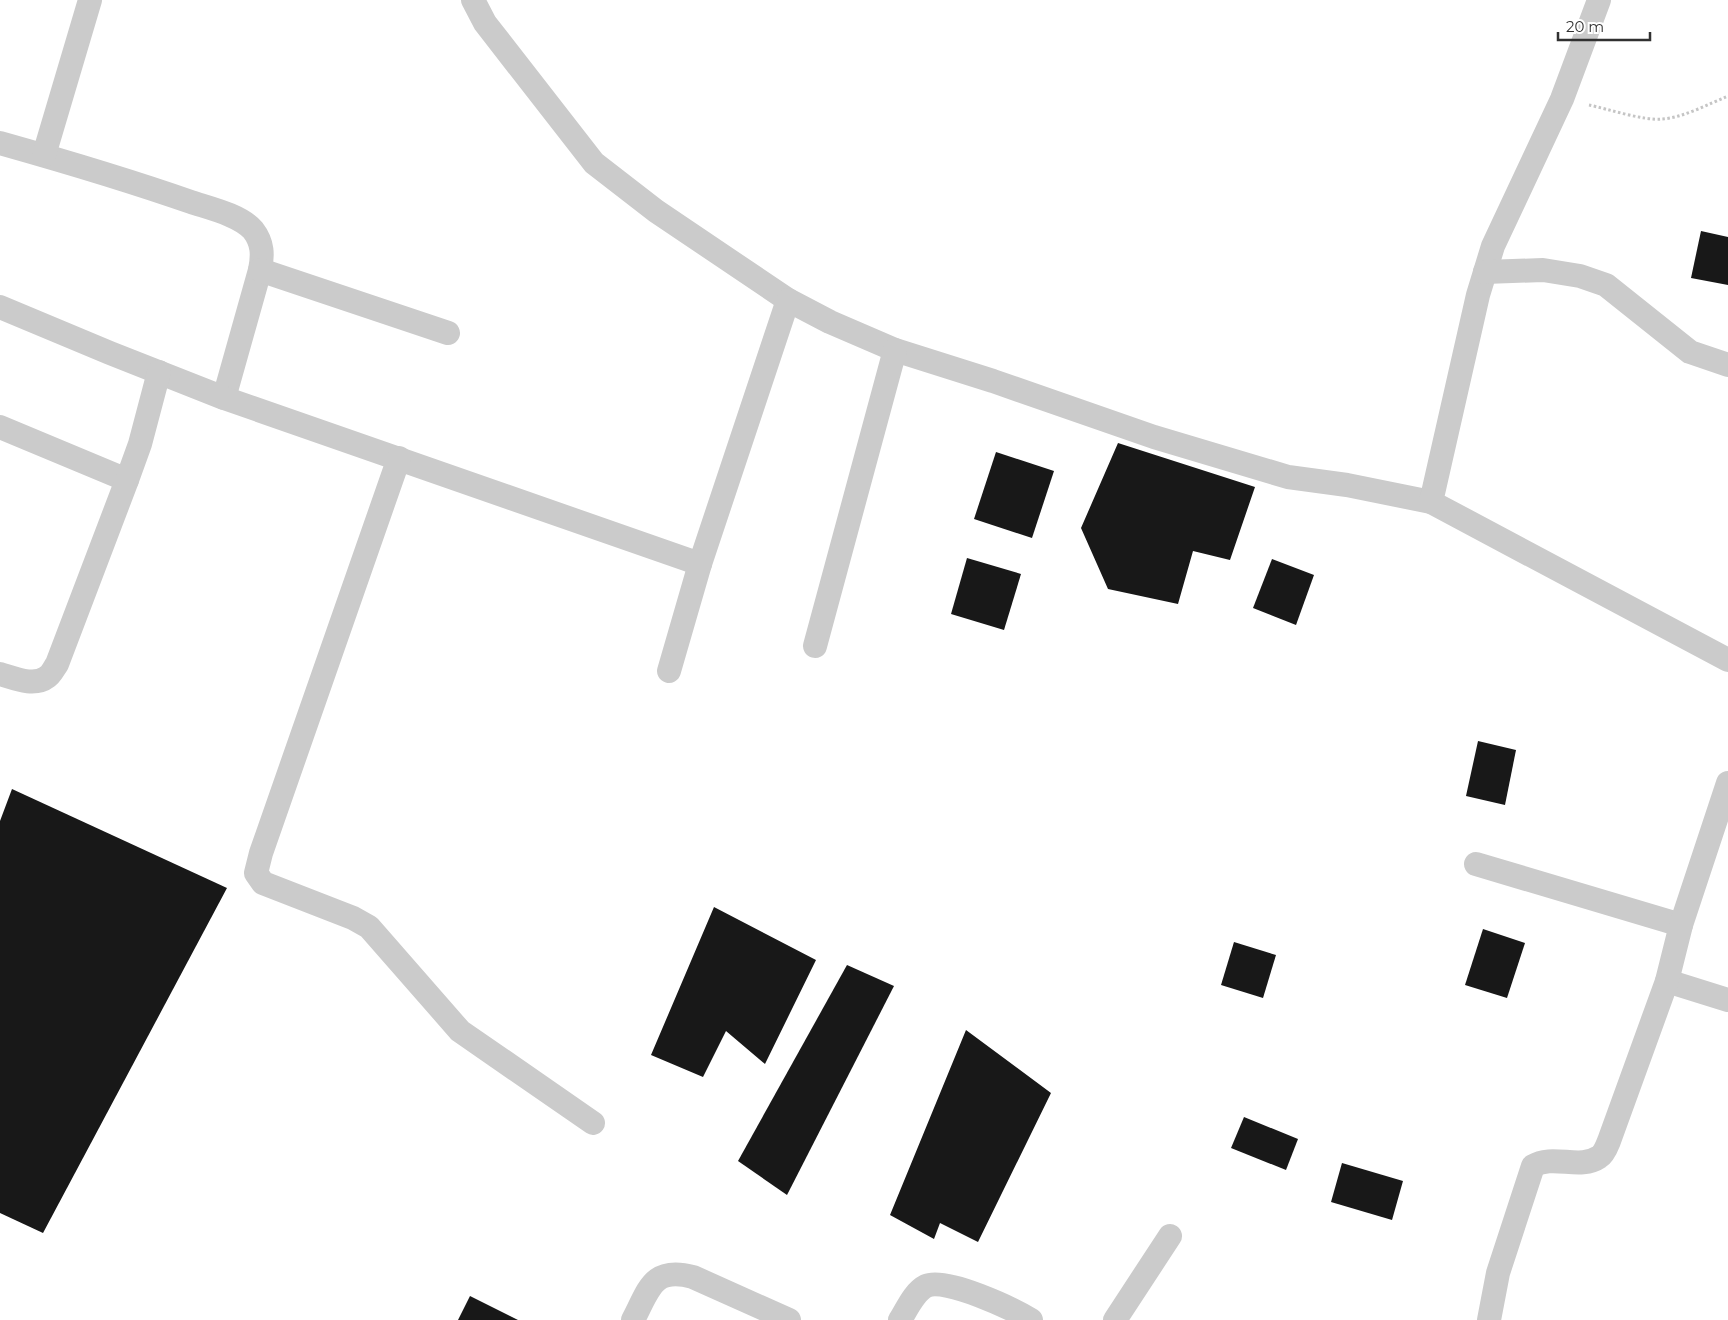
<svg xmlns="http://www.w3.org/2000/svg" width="1728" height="1320" font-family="Montserrat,sans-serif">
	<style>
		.building { fill: #181818 }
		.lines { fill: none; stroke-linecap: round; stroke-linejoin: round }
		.path { stroke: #c5c5c5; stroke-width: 3; stroke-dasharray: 2.5 2.5; stroke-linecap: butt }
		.minor { stroke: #cbcbcb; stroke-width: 24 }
	</style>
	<rect width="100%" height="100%" fill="#fff"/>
	<!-- building -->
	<g class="building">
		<path d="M1701 231 1728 237V285L1691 278Z"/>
		<path d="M1118 443 1255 487 1230 560 1193 551 1178 604 1108 589 1081 528Z"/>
		<path d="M996 452 1054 471 1032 538 974 519Z"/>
		<path d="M967 558 1021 574 1004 630 951 614Z"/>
		<path d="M1272 559 1314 575 1296 625 1253 608Z"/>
		<path d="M1478 741 1516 750 1505 805 1466 796Z"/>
		<path d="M12 789 227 888 43 1233 0 1213V821Z"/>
		<path d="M714 907 816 960 765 1064 726 1031 703 1077 651 1055Z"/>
		<path d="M1483 929 1525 943 1507 998 1465 985Z"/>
		<path d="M1234 942 1276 955 1263 998 1221 985Z"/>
		<path d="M847 965 894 986 787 1195 738 1161Z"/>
		<path d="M966 1030 1051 1093 978 1242 940 1223 934 1239 890 1215Z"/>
		<path d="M1244 1117 1298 1139 1286 1170 1231 1148Z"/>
		<path d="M1342 1163 1403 1181 1392 1220 1331 1202Z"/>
		<path d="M470 1296 518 1320H458Z"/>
	</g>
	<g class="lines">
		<!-- path -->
		<path class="path" d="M1589 105C1608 109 1644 121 1662 119 1682 118 1709 104 1728 96"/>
		<!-- minor -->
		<g class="minor">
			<path d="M473 0 485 23 594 163 656 211 788 300 830 322 895 350 993 381 1154 437 1288 477 1347 485 1431 502"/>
			<path d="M1599 0 1562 99 1493 246 1478 295 1431 502 1728 660"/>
			<path d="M0 143C64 161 128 180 191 202 209 208 240 215 253 230 263 243 263 255 260 270L224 398"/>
			<path d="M44 155 90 0"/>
			<path d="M260 270 448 333"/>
			<path d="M1485 272 1543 270 1580 276 1606 285 1690 352 1728 365"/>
			<path d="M0 307 110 353 224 398 700 564"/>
			<path d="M0 427 127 480"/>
			<path d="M399 458 261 853 256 873 263 883 353 918 369 927 460 1031 593 1123"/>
			<path d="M815 646 895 350"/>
			<path d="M669 671 700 564 788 300"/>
			<path d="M0 674C14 678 34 687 47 677 51 675 54 668 57 664L127 480 140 444 159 372"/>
			<path d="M1476 864 1681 925"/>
			<path d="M1667 981 1728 1000"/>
			<path d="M633 1320C649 1290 652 1266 693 1277L789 1320"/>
			<path d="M900 1320C907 1309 914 1292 926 1286 946 1277 1013 1309 1031 1320"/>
			<path d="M1115 1320 1170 1236"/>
			<path d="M1489 1320 1498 1273 1533 1166C1553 1154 1580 1170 1599 1157 1604 1154 1607 1146 1609 1141L1667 981 1681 925 1728 783"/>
		</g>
	</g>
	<!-- scale -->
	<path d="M1558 32v8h92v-8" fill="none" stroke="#313131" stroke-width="2.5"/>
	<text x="1566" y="32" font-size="15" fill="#313131" stroke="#ffffff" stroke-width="4" paint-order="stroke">20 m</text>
</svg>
